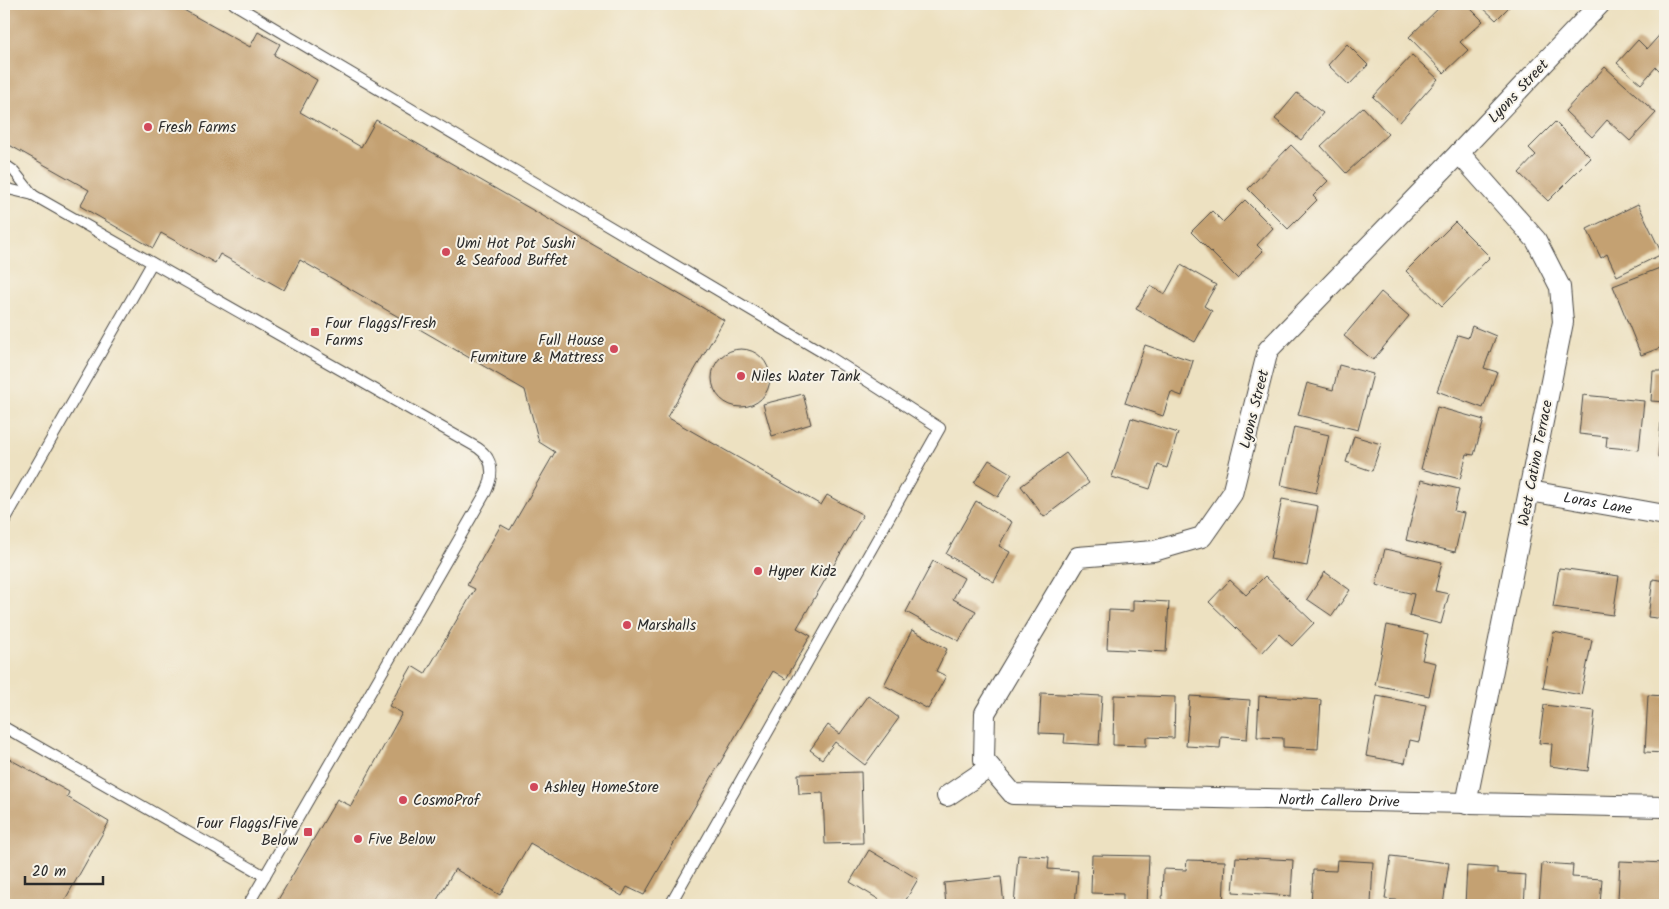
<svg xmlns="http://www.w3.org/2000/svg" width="1669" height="909" font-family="Kalam,sans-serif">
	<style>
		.building { fill: #c4a172 }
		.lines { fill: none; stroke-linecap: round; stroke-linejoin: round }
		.lane-casing { stroke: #484642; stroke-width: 12 }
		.street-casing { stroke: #484642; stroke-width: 22 }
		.lane { stroke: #fff; stroke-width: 10 }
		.street { stroke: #fff; stroke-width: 20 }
		.poi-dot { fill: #d1495b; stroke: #f7f3e8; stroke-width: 2 }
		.labels { text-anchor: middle; stroke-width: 4; stroke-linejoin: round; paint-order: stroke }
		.street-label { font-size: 15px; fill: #2b2b2b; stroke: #f7f3e8 }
		.poi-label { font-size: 15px; fill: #2b2b2b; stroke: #f7f3e8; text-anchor: start }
	</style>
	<rect width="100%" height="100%" fill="#f7f3e8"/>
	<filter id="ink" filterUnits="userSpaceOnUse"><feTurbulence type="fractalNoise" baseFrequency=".02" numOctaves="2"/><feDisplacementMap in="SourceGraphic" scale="10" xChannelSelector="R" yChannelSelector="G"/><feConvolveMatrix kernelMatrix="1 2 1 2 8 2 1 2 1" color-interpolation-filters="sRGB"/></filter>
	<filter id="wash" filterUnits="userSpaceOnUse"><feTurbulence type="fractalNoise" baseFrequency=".0096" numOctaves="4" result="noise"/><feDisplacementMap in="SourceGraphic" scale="20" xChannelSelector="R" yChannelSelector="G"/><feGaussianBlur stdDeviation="1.12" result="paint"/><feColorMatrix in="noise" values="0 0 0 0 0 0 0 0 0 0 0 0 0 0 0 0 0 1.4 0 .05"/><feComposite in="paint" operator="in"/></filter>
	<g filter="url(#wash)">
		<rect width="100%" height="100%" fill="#ede1c1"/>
		<g id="blocks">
			<!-- building -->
			<g class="building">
				<path d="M4 4H173L250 47 258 32 280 44 274 55 317 80 300 112 361 147 376 120 724 320 667 417 821 505 827 495 863 515 797 628 811 636 808 640 786 679 773 671 644 895 627 887 622 896 530 843 500 895 455 869 434 905H275L337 799 351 806 402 713 389 706 412 666 425 674 475 589 467 585 501 525 510 530 555 452 539 442 525 390 300 260 284 290 220 254 215 263 161 233 153 248 80 206 89 190 4 142Z"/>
				<path d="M1443 4H1466L1483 21 1460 42 1468 50 1444 73 1409 37Z"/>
				<path d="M1479 4H1512L1496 20Z"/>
				<path d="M1665 29V76L1656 67 1641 84 1617 63 1638 40 1647 49Z"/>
				<path d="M1347 44 1368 65 1349 85 1328 65Z"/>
				<path d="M1412 55 1438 79 1400 122 1373 97Z"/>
				<path d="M1605 67 1656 113 1630 141 1607 120 1592 137 1565 111Z"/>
				<path d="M1297 93 1323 113 1301 140 1275 119Z"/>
				<path d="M1363 107 1388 134 1346 173 1321 146Z"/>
				<path d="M1555 122 1591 158 1548 201 1519 173 1536 155 1529 148Z"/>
				<path d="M1291 145 1328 181 1313 196 1317 200 1288 229 1248 189Z"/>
				<path d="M1245 200 1273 228 1257 245 1263 251 1237 278 1191 232 1212 211 1223 222Z"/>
				<path d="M1638 204 1662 254 1617 276 1607 254 1601 258 1587 229Z"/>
				<path d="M1455 222 1490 257 1442 306 1406 271Z"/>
				<path d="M1181 265 1216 285 1204 306 1212 311 1195 342 1136 309 1150 286 1165 294Z"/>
				<path d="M1665 266V346L1641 355 1613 286Z"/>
				<path d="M1381 292 1409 316 1373 360 1344 336Z"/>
				<path d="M1472 326 1496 336 1484 368 1497 372 1483 408 1437 391 1458 335 1468 338Z"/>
				<path d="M1145 345 1193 361 1182 396 1171 392 1163 416 1125 403Z"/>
				<circle cx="741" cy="378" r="29"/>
				<path d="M1339 365 1373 374 1358 430 1298 415 1307 383 1333 390Z"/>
				<path d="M1653 371H1665V402L1651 401Z"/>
				<path d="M803 394 811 424 772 436 763 404Z"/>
				<path d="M1583 395 1644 401 1639 450 1606 447 1607 437 1579 434Z"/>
				<path d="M1437 407 1484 420 1474 455 1467 454 1460 479 1421 469Z"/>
				<path d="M1131 418 1178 433 1167 468 1158 465 1150 489 1112 477Z"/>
				<path d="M1661 421H1665V458L1658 457Z"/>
				<path d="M1294 427 1329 435 1316 493 1281 485Z"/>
				<path d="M1354 436 1381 444 1372 471 1346 462Z"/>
				<path d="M1066 453 1089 483 1044 517 1021 486Z"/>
				<path d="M989 460 1012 474 998 497 974 483Z"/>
				<path d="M1421 480 1459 489 1454 511 1464 513 1455 552 1406 540Z"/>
				<path d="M1282 499 1318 506 1307 566 1270 559Z"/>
				<path d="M976 501 1012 522 999 546 1010 552 994 582 946 554Z"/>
				<path d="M1385 549 1442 562 1435 591 1449 594 1441 624 1409 616 1414 594 1376 585Z"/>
				<path d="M933 561 964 578 953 599 976 611 959 641 906 612Z"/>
				<path d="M1559 568 1619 576 1613 615 1553 607Z"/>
				<path d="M1325 572 1350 590 1332 616 1307 599Z"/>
				<path d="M1265 576 1314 623 1292 646 1279 634 1262 653 1209 602 1230 580 1246 595Z"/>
				<path d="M1653 579 1665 581V619L1648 617Z"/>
				<path d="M1133 600 1169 602 1166 652 1107 649 1109 610 1133 611Z"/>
				<path d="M1387 625 1428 634 1422 660 1436 663 1429 696 1375 685Z"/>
				<path d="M912 630 947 649 936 671 946 676 928 709 884 685Z"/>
				<path d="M1554 632 1592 640 1581 695 1543 688Z"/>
				<path d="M1041 693 1102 696 1099 745 1064 743 1065 734 1039 733Z"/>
				<path d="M868 695 899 718 865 765 835 742 822 759 810 750 828 725 840 734Z"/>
				<path d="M1114 695 1175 697 1174 738 1146 737V746L1113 745Z"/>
				<path d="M1648 695 1665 696V753L1645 752Z"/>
				<path d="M1190 696 1250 700 1247 739 1221 737 1220 748 1186 746Z"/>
				<path d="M1259 696 1321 700 1318 749 1283 747V738L1257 737Z"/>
				<path d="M1377 696 1426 705 1419 742 1410 740 1405 763 1366 756Z"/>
				<path d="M1544 705 1595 711 1588 771 1550 766 1552 744 1539 743Z"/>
				<path d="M4 756 69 792 67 797 109 822 62 905H4Z"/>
				<path d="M861 772 863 843 825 844 823 793 799 794 798 774Z"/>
				<path d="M869 850 918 879 903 905H888L850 882Z"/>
				<path d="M1018 855 1049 857 1048 869 1078 871 1075 905H1014Z"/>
				<path d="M1092 855 1149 856 1147 905H1123V894L1091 893Z"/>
				<path d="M1391 856 1449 863 1443 905 1385 899Z"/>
				<path d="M1236 857 1293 860 1291 896 1233 892Z"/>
				<path d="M1187 860 1225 861 1223 905H1162L1163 869 1186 870Z"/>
				<path d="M1337 860 1373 862 1371 905H1311L1313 870 1336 871Z"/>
				<path d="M1620 861 1665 863V905H1653V902L1618 900Z"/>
				<path d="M1542 863 1573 865 1572 877 1602 879 1600 905H1539Z"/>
				<path d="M1467 866 1497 868V873L1526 875 1524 905H1465Z"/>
				<path d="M1001 877 1004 905H946L944 883Z"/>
			</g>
		</g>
	</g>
	<g filter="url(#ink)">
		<use href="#blocks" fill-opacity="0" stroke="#484642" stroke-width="1"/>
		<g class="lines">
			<defs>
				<g id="lane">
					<path d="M234 4 827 355 940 428 670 905"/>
					<path d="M4 164 14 171 33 195"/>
					<path d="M4 188 33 195 478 448C494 459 494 475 486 492L248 905"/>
					<path d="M4 522 152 263"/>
					<path d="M4 727 265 876"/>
				</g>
				<g id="street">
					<path id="s1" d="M1600 4 1459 153 1268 350 1232 494 1202 537 1154 551 1078 557 985 713 984 760 1013 794 1665 807"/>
					<path d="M1459 153 1536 240 1560 287 1563 322 1466 804"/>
					<path id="s2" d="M1530 491 1665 515"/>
					<path d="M947 796 990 767"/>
				</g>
			</defs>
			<!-- lane casing -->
			<use href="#lane" class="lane-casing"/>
			<!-- street casing -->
			<use href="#street" class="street-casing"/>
			<!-- lane -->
			<use href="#lane" class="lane"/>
			<!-- street -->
			<use href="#street" class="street"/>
		</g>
	</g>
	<!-- markers -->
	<g class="poi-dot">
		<circle cx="148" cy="127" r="5"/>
		<circle cx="446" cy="252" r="5"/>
		<rect x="310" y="327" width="10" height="10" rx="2.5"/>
		<circle cx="614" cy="349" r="5"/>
		<circle cx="741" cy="376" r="5"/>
		<circle cx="758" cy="571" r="5"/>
		<circle cx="627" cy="625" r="5"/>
		<circle cx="534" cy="787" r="5"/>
		<circle cx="403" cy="800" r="5"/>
		<rect x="303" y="827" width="10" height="10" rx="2.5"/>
		<circle cx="358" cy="839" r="5"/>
	</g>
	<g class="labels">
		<!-- street labels -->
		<g class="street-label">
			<text transform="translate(1518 91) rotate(-47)" y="5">Lyons Street</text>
			<text transform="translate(1254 409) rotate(-76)" y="5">Lyons Street</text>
			<text transform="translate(1535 463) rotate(-79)" y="5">West Catino Terrace</text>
			<text dy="5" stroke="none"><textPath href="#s2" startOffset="69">Loras Lane</textPath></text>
			<text dy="5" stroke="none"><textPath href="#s1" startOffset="1406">North Callero Drive</textPath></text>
		</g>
		<!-- poi labels -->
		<g class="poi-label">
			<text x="158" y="132">Fresh Farms</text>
			<text x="456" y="248">Umi Hot Pot Sushi<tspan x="456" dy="17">&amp; Seafood Buffet</tspan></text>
			<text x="325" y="328">Four Flaggs/Fresh<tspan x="325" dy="17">Farms</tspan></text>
			<text x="604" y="345" text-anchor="end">Full House<tspan x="604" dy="17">Furniture &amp; Mattress</tspan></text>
			<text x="751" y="381">Niles Water Tank</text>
			<text x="768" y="576">Hyper Kidz</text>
			<text x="637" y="630">Marshalls</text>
			<text x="544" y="792">Ashley HomeStore</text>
			<text x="413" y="805">CosmoProf</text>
			<text x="298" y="828" text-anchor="end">Four Flaggs/Five<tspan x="298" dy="17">Below</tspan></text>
			<text x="368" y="844">Five Below</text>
		</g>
	</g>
	<!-- margin -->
	<rect width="1669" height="909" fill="none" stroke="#f7f3e8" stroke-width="20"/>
	<!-- scale -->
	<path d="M25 876v8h78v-8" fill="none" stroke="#2b2b2b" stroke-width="2.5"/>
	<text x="32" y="876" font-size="15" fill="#2b2b2b" stroke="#f7f3e8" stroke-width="4" paint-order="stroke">20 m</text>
</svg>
